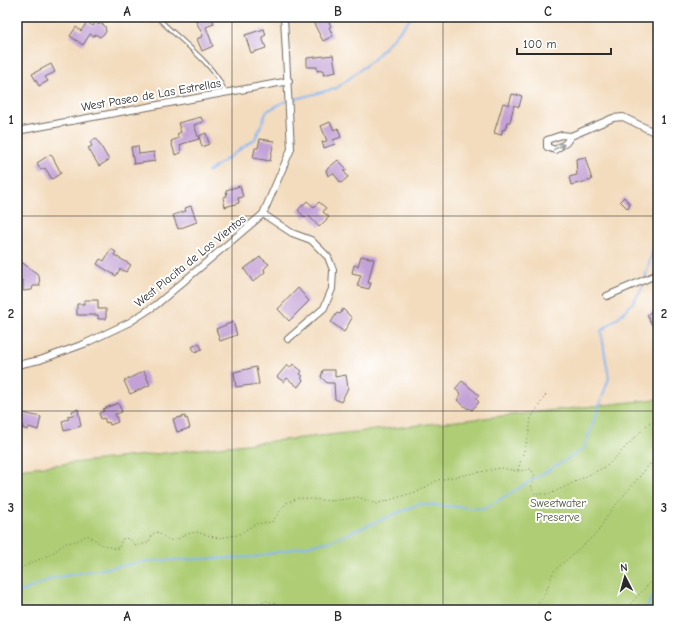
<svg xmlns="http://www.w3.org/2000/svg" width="675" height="627" font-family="'Comic Neue',sans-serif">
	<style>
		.green { fill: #aecd74; stroke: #6c7c50 }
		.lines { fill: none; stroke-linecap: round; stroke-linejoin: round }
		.stream { stroke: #89b8f4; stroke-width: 2 }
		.building { fill: #c3a0d6 }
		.service-casing { stroke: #71695e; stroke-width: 5 }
		.minor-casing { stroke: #71695e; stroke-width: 8 }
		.path { stroke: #71695e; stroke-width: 1; stroke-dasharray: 1 3; stroke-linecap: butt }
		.service { stroke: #fff; stroke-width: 3 }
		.minor { stroke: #fff; stroke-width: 6 }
		.oneway { stroke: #a0a0a0 }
		.grid { fill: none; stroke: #2b2b2b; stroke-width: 1; stroke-opacity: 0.55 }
		.labels { text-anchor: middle; stroke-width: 4; stroke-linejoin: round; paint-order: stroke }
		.street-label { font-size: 12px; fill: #2b2b2b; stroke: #fff }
		.park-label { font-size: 12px; fill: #525c41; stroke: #fff }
		.neatline { fill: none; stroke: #2b2b2b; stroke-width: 1.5 }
		.grid-label { font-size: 13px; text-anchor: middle; font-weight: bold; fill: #2b2b2b }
	</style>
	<rect width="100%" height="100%" fill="#fff"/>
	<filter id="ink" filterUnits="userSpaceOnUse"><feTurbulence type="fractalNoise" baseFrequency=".025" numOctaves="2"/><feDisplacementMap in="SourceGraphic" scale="8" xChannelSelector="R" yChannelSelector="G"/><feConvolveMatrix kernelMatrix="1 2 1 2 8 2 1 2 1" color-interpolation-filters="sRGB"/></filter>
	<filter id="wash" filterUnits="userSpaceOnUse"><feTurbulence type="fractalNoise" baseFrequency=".012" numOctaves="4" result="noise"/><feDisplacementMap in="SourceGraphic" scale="16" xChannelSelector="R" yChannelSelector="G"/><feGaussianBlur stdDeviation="0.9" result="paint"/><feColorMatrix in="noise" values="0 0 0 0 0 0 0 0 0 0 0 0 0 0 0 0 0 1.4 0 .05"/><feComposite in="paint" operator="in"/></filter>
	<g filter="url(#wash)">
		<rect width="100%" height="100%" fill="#f3dcbe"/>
		<!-- green -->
		<path class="green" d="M658 399V610H17V469Z"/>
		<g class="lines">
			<!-- stream -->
			<g class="stream">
				<path d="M208 172 255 139 267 111 284 102 337 88 374 59 412 17"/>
				<path d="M645 278 658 231"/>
				<path d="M17 594 53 578 148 561 254 557 331 541 419 504 484 509 584 449 609 378 601 331C618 318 637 304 644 282"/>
				<path d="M645 610 658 587"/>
			</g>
		</g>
		<g id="blocks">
			<!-- building -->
			<g class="building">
				<path d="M200 17H212L214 24 206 27 213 46 202 51 197 39 203 36 195 19Z"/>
				<path d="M317 17H321L323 21 327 19 331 26 329 27 333 36 323 41 312 20Z"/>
				<path d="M87 22 93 26 95 22 99 25 100 23 105 26 106 32 100 37 95 34 94 36 90 34 83 45 70 36 76 27 81 31Z"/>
				<path d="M264 29 266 35 262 37 266 48 251 53 245 35Z"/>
				<path d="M333 55 336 72 323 75 324 70 317 71V67H307V58Z"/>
				<path d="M51 64 55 72 45 77 48 81 39 86 32 74Z"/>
				<path d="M512 94 522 96 519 107 514 105 510 122H507L505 130 503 129 501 135 494 133 503 103 509 105Z"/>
				<path d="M201 117 203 122 194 125 199 139 182 144 180 146 181 153 175 155 171 141 179 138 177 134 181 132 178 123Z"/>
				<path d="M330 122 334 130 338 128 341 137 333 140 335 144 324 148 322 142 327 141 321 126Z"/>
				<path d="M206 133 209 144 202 147 199 136Z"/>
				<path d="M96 138 109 160 99 166 88 148 92 146 90 142Z"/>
				<path d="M260 139 274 141 270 161 253 158 255 148H258Z"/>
				<path d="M138 146 139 154 154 152 155 161 134 164 131 147Z"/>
				<path d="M51 154 61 173 52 179 45 168 41 170 37 163Z"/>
				<path d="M585 157 592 180 571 185 569 177 577 175 576 159Z"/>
				<path d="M338 160 347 169 344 171 348 177 341 183 333 173 328 176 326 170Z"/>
				<path d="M240 186 243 197 238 198 239 203 225 207 223 197 227 196 226 190Z"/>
				<path d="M624 197 630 204 628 209 620 201Z"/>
				<path d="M307 201 314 207 319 202 326 208 323 212 329 217 319 227 308 215 305 218 298 210Z"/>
				<path d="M191 206 197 222 178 229 173 215 186 211 185 208Z"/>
				<path d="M111 249 116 252 114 255 131 265 126 272 120 269 116 276 97 264 100 259 104 261Z"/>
				<path d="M361 256 374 259 368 283H371L369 289 357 286 361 275 352 273 354 265 358 266Z"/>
				<path d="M260 257 269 264 264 269 265 272 253 282 244 269Z"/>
				<path d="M20 261 39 275 40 286H33L32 290 23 291V281L17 277V266Z"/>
				<path d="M298 288 309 301 289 321 278 309Z"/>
				<path d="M84 300H98V309H106V319H98V315H77V304H84Z"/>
				<path d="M343 309 352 318 344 332 331 322 337 313 340 314Z"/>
				<path d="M652 311 658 321 652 325 647 315Z"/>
				<path d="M233 322 237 335 220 341 216 329Z"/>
				<path d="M199 343 202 349 195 352 192 347Z"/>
				<path d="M293 364 302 371 300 374 303 376 301 378 303 380 298 387 287 378 284 382 277 377 287 365 290 368Z"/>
				<path d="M256 367 259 384 236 387 234 372Z"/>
				<path d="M323 370H335V377L346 375 348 388 341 402 335 399 334 383H327L321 377Z"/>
				<path d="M144 371 150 385 130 394 124 381Z"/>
				<path d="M462 381 479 395 476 399 479 402 472 410 469 408 468 409 457 400 461 394 455 389Z"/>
				<path d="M118 403 122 412 115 414 118 422 110 425 109 422 106 423 104 418 101 419 99 413 104 411 103 409Z"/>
				<path d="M78 409 81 426 64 431 62 421 69 419 67 416 73 415 72 411Z"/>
				<path d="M23 413 41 417 38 430 29 427 28 430 22 428 23 426 19 425Z"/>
				<path d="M185 416V419L187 418 190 428 177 432 173 419Z"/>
			</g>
		</g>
	</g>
	<g filter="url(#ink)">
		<use href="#blocks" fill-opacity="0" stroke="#71695e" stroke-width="1"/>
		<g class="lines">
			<defs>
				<path id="service" d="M157 17C178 39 215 64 225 92"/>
				<g id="minor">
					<path d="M17 131 289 81"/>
					<path d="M571 136 562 135 547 140V147L555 150 566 143 571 136 613 118 623 117 658 134"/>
					<path d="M263 214 292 233 311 240 328 257 333 270 332 289 324 308 288 339"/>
					<path d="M607 296 658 274"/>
					<path d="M17 365 40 360 84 344 130 322 156 305 263 214 291 149 284 17"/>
				</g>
			</defs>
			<!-- service casing -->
			<use href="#service" class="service-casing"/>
			<!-- minor casing -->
			<use href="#minor" class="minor-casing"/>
			<!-- path -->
			<g class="path">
				<path d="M518 470 529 434 531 418 547 393"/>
				<path d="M17 570 51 554 66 543 77 541 87 535 101 544 113 548H119L122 539C129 537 131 540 135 546L148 543 153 534 157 532 169 540H176L187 534 196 532 218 538 238 535 255 524 272 522 286 503 299 498 332 501 358 497 376 504 419 491 438 480 501 468 518 471 531 469 535 476 531 488 535 494H550L607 466 649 423 658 419"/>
				<path d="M192 610 201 604 218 610"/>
				<path d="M244 610 267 601 295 610"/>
				<path d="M297 610 309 608 311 610"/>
				<path d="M534 610 546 592 553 572 597 533 610 512 655 458 658 452"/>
				<path d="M625 610 658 574"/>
			</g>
			<!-- service -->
			<use href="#service" class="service"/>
			<!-- minor -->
			<use href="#minor" class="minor"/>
		</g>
		<!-- one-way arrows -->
		<defs><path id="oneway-shaft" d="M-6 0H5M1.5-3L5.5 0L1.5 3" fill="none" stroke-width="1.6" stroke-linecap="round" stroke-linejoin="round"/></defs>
		<use class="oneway" href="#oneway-shaft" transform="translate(559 147) rotate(-26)"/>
	</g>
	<!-- grid -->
	<path class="grid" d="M232 17V610M443 17V610M17 216H658M17 411H658"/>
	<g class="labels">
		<!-- street labels -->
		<g class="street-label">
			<text transform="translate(151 95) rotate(-10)" y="4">West Paseo de Las Estrellas</text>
			<text transform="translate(190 261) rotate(-39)" y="4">West Placita de Los Vientos</text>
		</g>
		<!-- park labels -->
		<g class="park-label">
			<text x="558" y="507">Sweetwater<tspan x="558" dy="14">Preserve</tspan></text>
		</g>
	</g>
	<!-- margin -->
	<rect width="675" height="627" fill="none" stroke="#fff" stroke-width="44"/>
	<!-- north arrow -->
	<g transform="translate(625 577) rotate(354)" stroke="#ffffff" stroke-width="3" paint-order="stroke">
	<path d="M0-3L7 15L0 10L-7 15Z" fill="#2b2b2b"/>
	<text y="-6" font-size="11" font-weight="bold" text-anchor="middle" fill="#2b2b2b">N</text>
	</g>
	<!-- scale -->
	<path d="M517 48v6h94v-6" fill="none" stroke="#2b2b2b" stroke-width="2"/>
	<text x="523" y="48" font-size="12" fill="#2b2b2b" stroke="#ffffff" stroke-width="3" paint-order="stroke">100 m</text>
	<rect x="22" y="22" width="631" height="583" class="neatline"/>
	<g class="grid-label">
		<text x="127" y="16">A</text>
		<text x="338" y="16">B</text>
		<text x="548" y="16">C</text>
		<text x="11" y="124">1</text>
		<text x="664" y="124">1</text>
		<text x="11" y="318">2</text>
		<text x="664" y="318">2</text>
		<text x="11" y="512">3</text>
		<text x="664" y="512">3</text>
		<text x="127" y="621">A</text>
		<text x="338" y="621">B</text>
		<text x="548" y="621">C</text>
	</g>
</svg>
